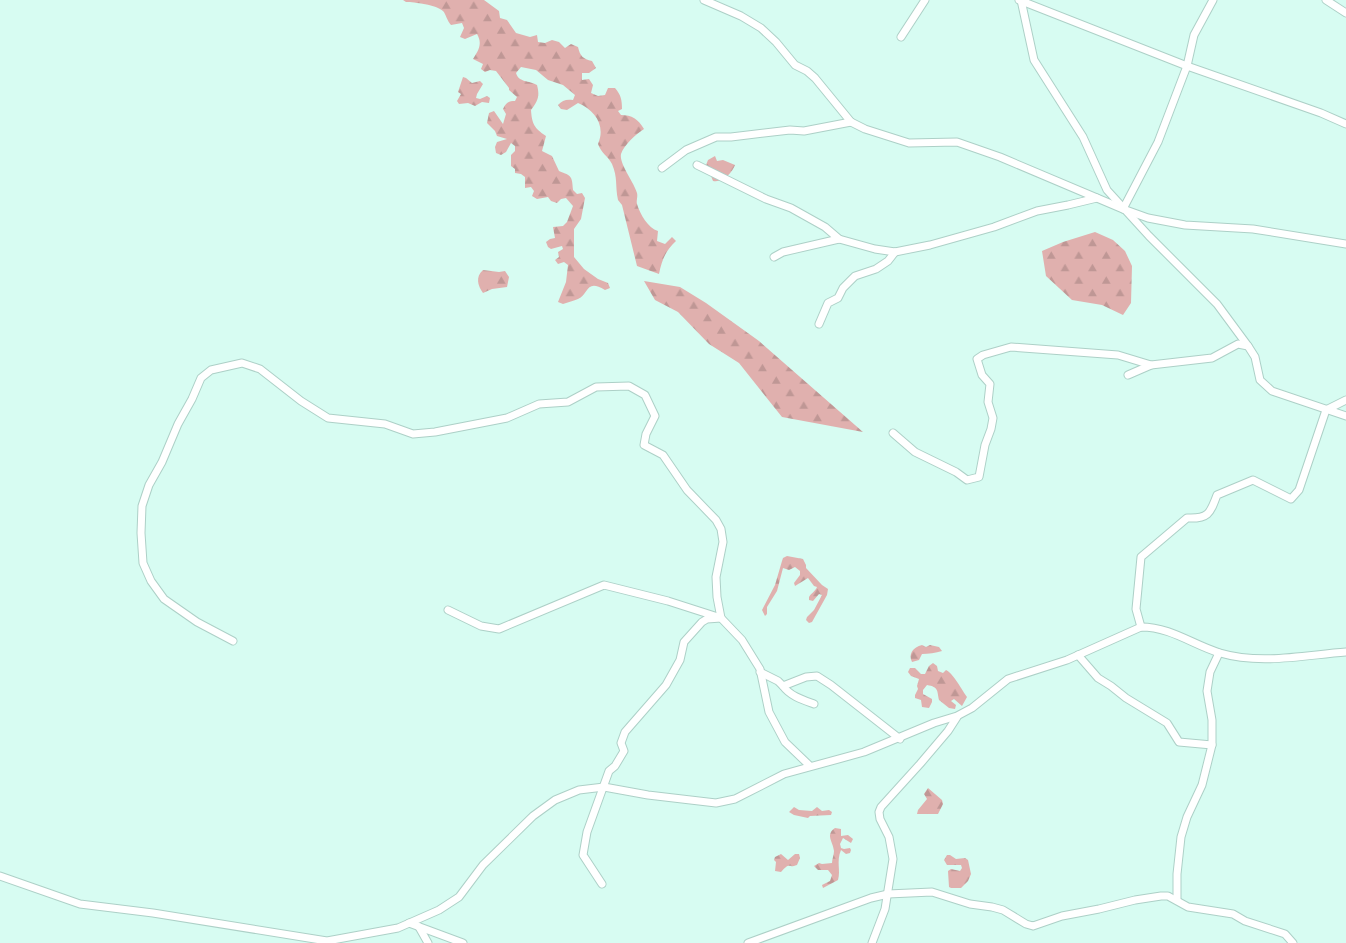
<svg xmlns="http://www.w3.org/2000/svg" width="1346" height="943" font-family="'PT Sans',sans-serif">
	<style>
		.forest { fill: url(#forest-firs) }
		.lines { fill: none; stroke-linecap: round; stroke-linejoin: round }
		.minor-casing { stroke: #add0c7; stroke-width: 9 }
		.minor { stroke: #fff; stroke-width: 7 }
	</style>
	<defs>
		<pattern id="forest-firs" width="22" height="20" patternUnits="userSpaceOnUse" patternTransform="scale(1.25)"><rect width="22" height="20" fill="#e0b0ae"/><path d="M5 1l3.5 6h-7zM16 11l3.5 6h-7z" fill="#bf9795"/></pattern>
	</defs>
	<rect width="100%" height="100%" fill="#d7fcf2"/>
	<!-- forest -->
	<g class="forest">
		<path d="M403 0H484L499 11 500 18 507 20 516 33 530 37 537 35 538 42 545 43 552 40 559 42 565 48 571 44 578 47C580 56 583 59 592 61L596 68 589 73H582V80L589 79 593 85 591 93 598 96 605 95 608 88H615C621 95 622 100 622 109L618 111 621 115C632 115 638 119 644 129 636 134 624 145 621 154 619 164 634 182 637 193 638 197 636 201 637 204 640 214 648 228 658 231L657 241 665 244 672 237 676 241C665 251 662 260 659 274L637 266 622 205 618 200C615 186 618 178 612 164 608 156 601 153 598 144 606 126 595 110 578 103L567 110 561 109 558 105C562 100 567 99 573 100L575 95 563 85 548 80 536 70 521 67 516 73C519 83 529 80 537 85 540 96 538 101 531 110 532 124 534 128 546 136L542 151 552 156 559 171C572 176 572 176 573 190L577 194 582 193 585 198 581 219 574 229V257L584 269 598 279 608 283 610 288 605 290C586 278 589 294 578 299 574 301 568 302 563 304L558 302 566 282 568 265 564 262 558 264 555 260 559 257 558 252 563 249 562 246 551 249 548 247 546 242 550 239 555 238 553 227 563 226 567 222 573 206 566 198 561 199 557 203 551 201 548 197 537 199 532 196 534 191 531 187 525 188V177L521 174 515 173V169L511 166V155L515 151V146L511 143 506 152 501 155 496 153 495 147 497 142 507 139 497 136 495 131 487 123 489 113 494 111 503 124 506 114 503 109C506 103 508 101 515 101L517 97 509 90V88L496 71 490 70 485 72 481 69 483 64 473 59C478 51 483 44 477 34L465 39 460 37 464 28 462 23 451 25C447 21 446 14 443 11 437 5 414 2 406 2Z"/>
		<path d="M463 77 466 78 472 83 480 81 483 84 477 94 476 98 480 99 487 96 490 98 489 103 482 102 475 106 468 103 459 104 457 101 461 94 458 92Z"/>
		<path d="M715 156 717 161 723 160 735 165C732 173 723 183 713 181L711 176 715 170 710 169 706 165 708 160Z"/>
		<path d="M1095 232 1113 240 1125 251 1132 266 1131 303 1123 315 1102 305 1072 300 1046 276 1042 251 1063 242Z"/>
		<path d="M483 270 499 272 505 271 509 277 507 287 492 289 483 293C478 286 475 277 483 270Z"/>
		<path d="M644 281 680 287 706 303 759 341 863 432 782 417 739 363 709 344 678 312 655 300Z"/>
		<path d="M787 556 803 559 806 565V568L822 585 828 589 827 595 812 622 809 623 806 620 807 617 814 610 822 595 819 594 813 601 809 600V597C811 593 815 592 817 587L814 586 808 578 795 586 794 583 800 575V571L795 567 789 570 783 568 777 591 767 607V614L765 616 762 610 775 585 782 561 783 558Z"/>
		<path d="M922 645 926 647 930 645 939 647 942 651C936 653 928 654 922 654L919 660 912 662C908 654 913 647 922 645Z"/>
		<path d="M933 663 937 666 938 671 943 673 946 670C953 673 962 690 967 697L962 706 954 699 951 701 956 705 955 709 949 708 939 700C937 691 939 687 927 685L923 690V694L932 699V702L929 708 922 707 921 700 915 698V695L918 689 917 686 919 679 911 676 908 672 910 668H915L921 674H925L929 666Z"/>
		<path d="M928 788 942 800 943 804 938 814H917L918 810 927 799 924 794Z"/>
		<path d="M794 807 799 810 812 811 817 807 822 811 829 810 832 812 831 815 810 816 808 818 794 815 789 812Z"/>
		<path d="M835 828 841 829V836L848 835 853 839 851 843 843 838 840 844 841 848 844 849 850 848 851 850 850 853 846 854 841 850C836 862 841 870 838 880L823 888 822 885 830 881 832 875 828 870H818L814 866 819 863 822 864 832 863C832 859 834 855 834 851 833 841 825 835 835 828Z"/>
		<path d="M781 854 788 860 795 854H799L800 858 797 865C787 869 791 861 781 872L775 871 776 862 774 860 775 857Z"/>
		<path d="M947 855H950L956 859 965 858 968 860 971 874 968 881 961 888H951L949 887 948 871 951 869 960 871 962 868 961 865H947L944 860Z"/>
	</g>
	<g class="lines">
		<defs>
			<g id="minor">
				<path d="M704 0 741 16 761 28 776 42 795 65 807 71 815 78 851 122 865 129 909 143 957 142 1000 157 1123 209 1148 218 1185 225 1253 229 1346 244"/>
				<path d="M1019 0 1187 66 1321 113 1346 124"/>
				<path d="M1021 0 1034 60 1083 137 1107 190 1149 236 1217 304 1248 346"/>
				<path d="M1326 0 1346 13"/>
				<path d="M901 37 925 0"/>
				<path d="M697 165 766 199 791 208 825 227 839 239"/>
				<path d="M662 168 686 150 716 137H731L790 130 804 131 851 122"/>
				<path d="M1123 209 1158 142 1187 66 1194 35 1213 0"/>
				<path d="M774 257 783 252 839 239 875 249 895 252 930 245 994 227 1037 211 1068 205 1097 198"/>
				<path d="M819 324 828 303 838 298 843 288 855 276 876 269 888 261 895 252"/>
				<path d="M1128 375 1151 365 1212 358 1238 344 1248 346 1255 357 1260 380 1272 391 1346 416"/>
				<path d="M893 433 915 452 956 472 967 480 979 477 985 445 991 429 993 418 988 402 990 384 982 375 977 359 983 355 1011 347 1118 355 1151 365"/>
				<path d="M448 610 481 626 499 629 604 585 668 601 721 618 742 640 760 669 769 712 785 742 810 766"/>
				<path d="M1141 627 1136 609 1141 557 1187 518C1208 519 1210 514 1217 495L1253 480 1291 499 1299 490 1326 410 1346 400"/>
				<path d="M233 641 197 622 164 599 151 581 143 563 141 533 142 506 149 485 162 462 178 424 192 399 201 378 211 370 242 363 260 369 301 401 328 418 385 424 413 434 435 432 507 418 539 404 568 402 596 387 629 386 645 395 655 416 646 434 644 445 663 455 687 490 716 520 721 529 723 542 716 577 717 597 721 618 707 619 702 622 684 642 680 660 666 685 625 732 621 743 624 751 615 766 609 771 587 832 583 855 602 884"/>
				<path d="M1078 655 1098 678 1111 686 1126 698 1167 723 1179 742 1212 745"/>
				<path d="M760 672 778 681 783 686 806 677 817 676 831 685 900 739"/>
				<path d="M783 686C790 696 803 700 814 704"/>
				<path d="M0 876 80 904 153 913 327 941 398 928 439 910 459 897 483 865 533 816 555 800 579 790 604 787 648 795 716 803 735 799 784 774 864 752 934 723 957 716 972 708 1008 679 1067 660 1141 627C1171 627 1193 645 1220 653 1261 665 1305 655 1346 652"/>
				<path d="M1177 900V874L1181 837 1187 817 1202 785 1212 745V720L1207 691 1210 672 1219 653"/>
				<path d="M409 923 463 943"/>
				<path d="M419 927 428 943"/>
				<path d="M748 943 871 898 888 894 932 892 970 904 992 907 1003 910 1026 924 1033 926 1062 916 1099 909 1135 900 1161 896H1168L1188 907 1233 914 1245 921 1285 934 1293 943"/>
				<path d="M872 943 885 909 893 859 889 837 880 819 879 812 881 807 920 764 948 731 957 717"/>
			</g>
		</defs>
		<!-- minor casing -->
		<use href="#minor" class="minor-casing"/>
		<!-- minor -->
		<use href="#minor" class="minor"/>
	</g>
</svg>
